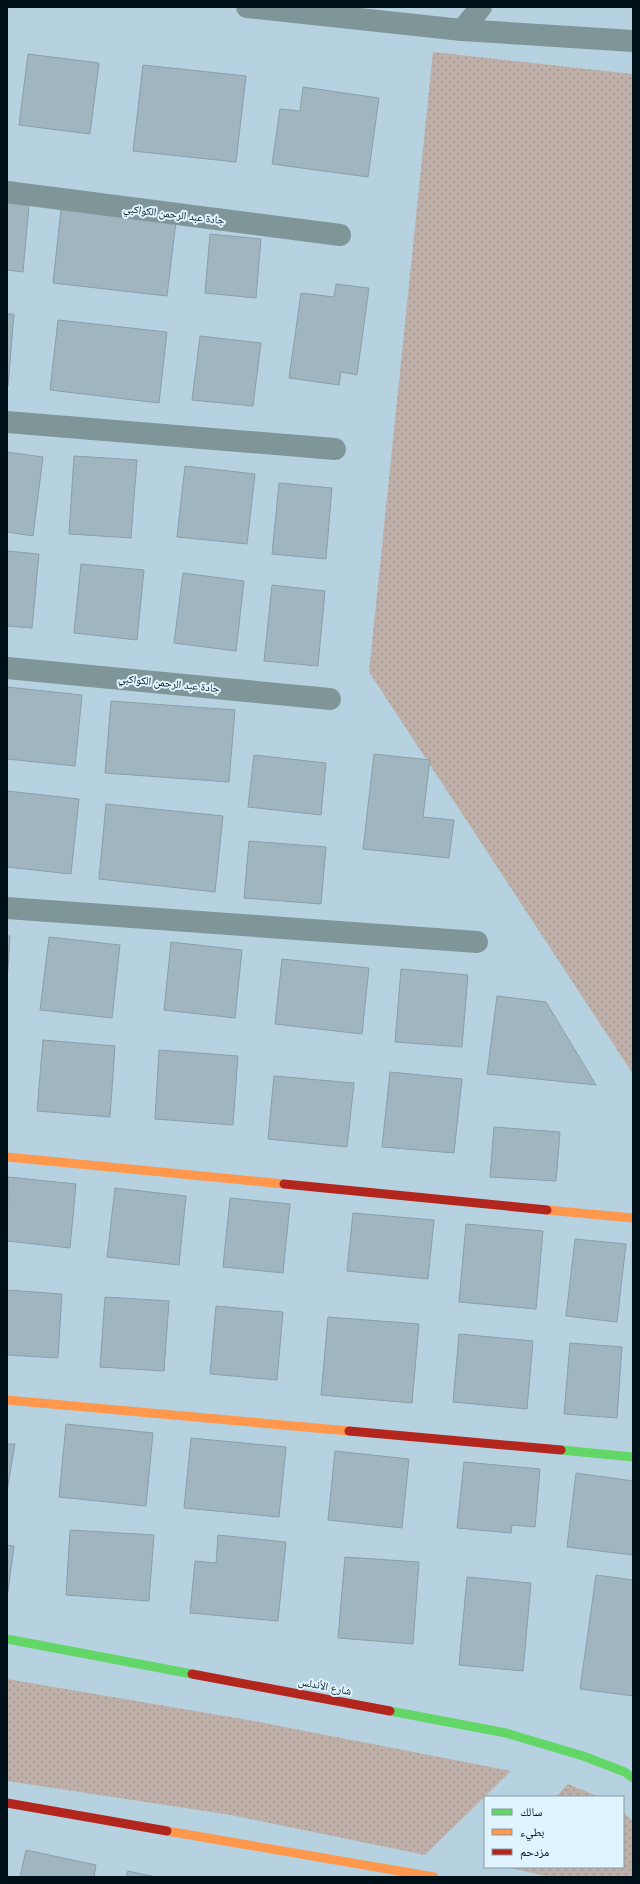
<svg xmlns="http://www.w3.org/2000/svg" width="640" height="1884" font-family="Mulish,'Noto Naskh Arabic',sans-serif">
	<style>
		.green { fill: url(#green-dots) }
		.building { fill: #9fb5c0; stroke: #899faa }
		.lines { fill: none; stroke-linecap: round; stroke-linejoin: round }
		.street { stroke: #7e9698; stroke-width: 22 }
		.fast { stroke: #63d668; stroke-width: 9 }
		.slow { stroke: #ff974d; stroke-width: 9 }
		.jam { stroke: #b3261e; stroke-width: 9 }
		.labels { text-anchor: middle; stroke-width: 4; stroke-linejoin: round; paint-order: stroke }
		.street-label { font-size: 11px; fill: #001019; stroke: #dff4fe }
	</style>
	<defs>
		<pattern id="green-dots" width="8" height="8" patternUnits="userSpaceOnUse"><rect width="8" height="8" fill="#beb0a8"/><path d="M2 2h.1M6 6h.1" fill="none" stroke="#a29690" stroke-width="1.8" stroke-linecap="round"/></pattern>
	</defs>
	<rect width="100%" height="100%" fill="#b6d2e0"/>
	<!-- green -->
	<g class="green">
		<path d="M433 52 633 74V1074L369 672Z"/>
		<path d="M7 1679 254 1721 511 1771 425 1855 231 1815 7 1781Z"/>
		<path d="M568 1784 599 1797H556Z"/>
		<path d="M623 1812 633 1821V1877H550L506 1867H623Z"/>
	</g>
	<!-- building -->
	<g class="building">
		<path d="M28 54 99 63 90 134 19 125Z"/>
		<path d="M143 65 246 76 236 162 133 151Z"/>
		<path d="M303 87 379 98 368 177 272 164 280 109 300 111Z"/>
		<path d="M7 203 29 205 23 272 7 270Z"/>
		<path d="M61 209 176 222 167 296 53 283Z"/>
		<path d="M210 234 261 239 256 298 205 293Z"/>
		<path d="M336 284 369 288 357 375 341 372 339 385 289 378 301 293 334 297Z"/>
		<path d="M7 314H14L8 386H7Z"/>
		<path d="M58 320 167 332 159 403 50 390Z"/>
		<path d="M200 336 261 343 253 406 192 400Z"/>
		<path d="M7 452 43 457 33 536 7 532Z"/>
		<path d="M74 456 137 460 131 538 69 534Z"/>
		<path d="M185 466 255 474 247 544 177 537Z"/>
		<path d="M279 483 332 488 326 559 272 554Z"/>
		<path d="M7 551 39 554 32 628 7 626Z"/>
		<path d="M81 564 144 570 137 640 74 633Z"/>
		<path d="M183 573 244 581 236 651 174 643Z"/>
		<path d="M272 585 325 591 318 666 264 661Z"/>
		<path d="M7 687 82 695 75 766 7 759Z"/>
		<path d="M111 701 235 710 229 782 105 773Z"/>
		<path d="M374 754 430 760 423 817 454 820 449 858 363 849Z"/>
		<path d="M254 755 326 763 321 815 248 807Z"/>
		<path d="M7 791 79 799 71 874 7 867Z"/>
		<path d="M106 804 223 816 215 892 99 879Z"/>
		<path d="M249 841 326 847 321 904 244 898Z"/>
		<path d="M7 936H10L7 983Z"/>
		<path d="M49 937 120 945 112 1018 40 1010Z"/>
		<path d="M171 942 242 950 235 1018 164 1010Z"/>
		<path d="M282 959 369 968 362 1034 275 1024Z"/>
		<path d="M401 969 468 975 462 1047 395 1042Z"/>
		<path d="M497 996 546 1002 596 1085 487 1074Z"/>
		<path d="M43 1040 115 1046 110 1117 37 1111Z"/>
		<path d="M159 1050 238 1056 233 1125 155 1119Z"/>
		<path d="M390 1072 462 1079 454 1153 382 1147Z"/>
		<path d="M274 1076 354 1083 347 1147 268 1139Z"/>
		<path d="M494 1127 560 1132 556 1181 490 1177Z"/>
		<path d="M8 1177 76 1184 70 1248 7 1241Z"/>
		<path d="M115 1188 186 1196 179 1265 107 1257Z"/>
		<path d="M230 1198 290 1204 283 1273 223 1267Z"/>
		<path d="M353 1213 434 1220 428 1279 347 1271Z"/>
		<path d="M466 1224 543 1231 536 1309 459 1302Z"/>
		<path d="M575 1239 626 1244 617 1322 566 1316Z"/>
		<path d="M7 1290 62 1294 58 1358 7 1355Z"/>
		<path d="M105 1297 169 1301 164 1371 100 1367Z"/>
		<path d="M216 1306 283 1312 277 1380 210 1374Z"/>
		<path d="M328 1317 419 1324 412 1403 321 1395Z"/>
		<path d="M459 1334 533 1341 527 1409 453 1402Z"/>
		<path d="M570 1343 622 1347 617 1418 564 1414Z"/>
		<path d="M66 1424 153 1433 146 1506 59 1497Z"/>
		<path d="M191 1438 286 1447 279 1517 184 1508Z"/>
		<path d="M7 1444H15L7 1491Z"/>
		<path d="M335 1451 409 1459 402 1528 328 1520Z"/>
		<path d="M464 1462 540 1469 535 1527 512 1525 511 1533 457 1528Z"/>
		<path d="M576 1473 633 1481V1555L567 1547Z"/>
		<path d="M70 1530 154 1535 149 1601 66 1595Z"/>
		<path d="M218 1535 286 1542 278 1621 190 1613 195 1561 216 1563Z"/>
		<path d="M7 1545 14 1546 7 1598Z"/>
		<path d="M345 1557 419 1562 413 1644 338 1638Z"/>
		<path d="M596 1575 633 1580V1696L580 1689Z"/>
		<path d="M467 1577 531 1583 523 1671 459 1665Z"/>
		<path d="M26 1850 96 1865 94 1877H20Z"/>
		<path d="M128 1871 156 1877H126Z"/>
	</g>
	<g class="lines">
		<!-- street -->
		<g class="street">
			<path d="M247 7 462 30 633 41"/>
			<path d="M462 30 481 7"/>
			<path d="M7 192 340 235"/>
			<path d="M7 422 335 449"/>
			<path d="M7 668 330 699"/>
			<path d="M7 908 477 942"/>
		</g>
		<!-- fast -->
		<g class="fast">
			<path d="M561 1450 633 1457"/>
			<path d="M7 1639 192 1674"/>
			<path d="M390 1711 506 1733 583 1756 625 1772 633 1778"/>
		</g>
		<!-- slow -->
		<g class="slow">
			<path d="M7 1157 284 1184"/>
			<path d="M547 1210 633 1218"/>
			<path d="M7 1400 349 1431"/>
			<path d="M167 1831 434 1877"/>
		</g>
		<!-- jam -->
		<g class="jam">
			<path d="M284 1184 547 1210"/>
			<path d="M349 1431 561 1450"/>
			<path d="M192 1674 390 1711"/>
			<path d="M7 1803 167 1831"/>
		</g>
	</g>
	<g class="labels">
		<!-- street labels -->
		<g class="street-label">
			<text transform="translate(174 214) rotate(7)" y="4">جادة عبد الرحمن الكواكبي</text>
			<text transform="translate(169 683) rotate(6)" y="4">جادة عبد الرحمن الكواكبي</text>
			<text transform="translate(325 1686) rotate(11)" y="4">شارع الأندلس</text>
		</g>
	</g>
	<!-- border -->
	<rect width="640" height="1884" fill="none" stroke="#001019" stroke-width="16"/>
	<!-- legend -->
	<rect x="484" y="1796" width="140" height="72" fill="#dff4fe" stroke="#8699a2"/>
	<rect x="492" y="1809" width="20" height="6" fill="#63d668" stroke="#8699a2"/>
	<text x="520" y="1816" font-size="12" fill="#001019">سالك</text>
	<rect x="492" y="1829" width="20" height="6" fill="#ff974d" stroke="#8699a2"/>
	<text x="520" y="1836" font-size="12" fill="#001019">بطيء</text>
	<rect x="492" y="1849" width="20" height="6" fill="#b3261e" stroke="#8699a2"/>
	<text x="520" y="1856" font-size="12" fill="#001019">مزدحم</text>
</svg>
